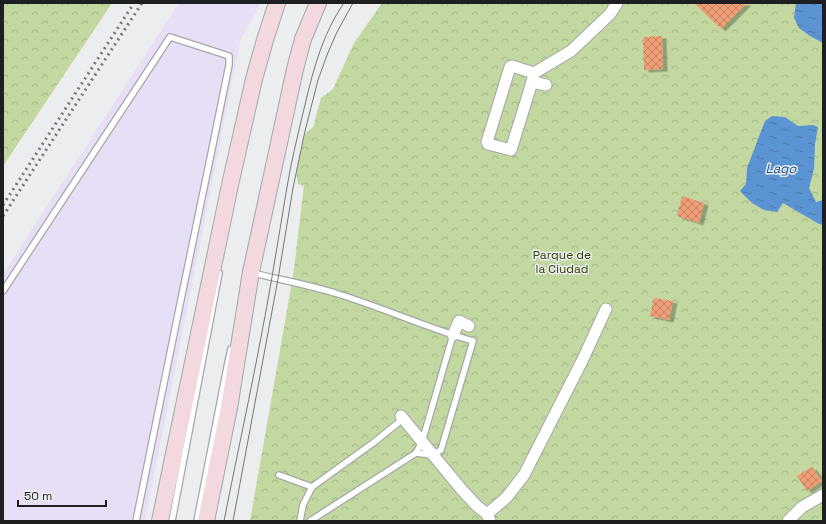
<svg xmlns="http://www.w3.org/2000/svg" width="826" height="524" font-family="'Space Grotesk',sans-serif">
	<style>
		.industrial { fill: #e6dff5 }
		.park { fill: url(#park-crowns) }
		.water { fill: url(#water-ripples) }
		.building { fill: url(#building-cross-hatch); filter: url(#shadow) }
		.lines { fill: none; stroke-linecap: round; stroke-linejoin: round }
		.lane-casing { stroke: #a5a7a9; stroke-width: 8 }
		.street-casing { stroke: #a5a7a9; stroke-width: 13 }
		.secondary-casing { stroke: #a5a7a9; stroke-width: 18 }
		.lane { stroke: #fff; stroke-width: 5.5 }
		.street { stroke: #fff; stroke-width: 11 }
		.secondary { stroke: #f3d8df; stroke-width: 16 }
		.tram { stroke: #767779; stroke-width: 1 }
		.rail { stroke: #767779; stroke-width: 3; stroke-dasharray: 2 4; stroke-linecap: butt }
		.labels { text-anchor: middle; stroke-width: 3; stroke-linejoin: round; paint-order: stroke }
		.park-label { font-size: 12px; fill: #324305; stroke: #ebedef }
		.water-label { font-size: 13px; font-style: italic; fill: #124e88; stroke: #ebedef }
	</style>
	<defs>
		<pattern id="park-crowns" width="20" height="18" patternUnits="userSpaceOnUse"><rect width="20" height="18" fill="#c3d8a0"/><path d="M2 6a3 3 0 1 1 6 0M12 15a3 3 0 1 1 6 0" fill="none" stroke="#a7b98a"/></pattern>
		<pattern id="water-ripples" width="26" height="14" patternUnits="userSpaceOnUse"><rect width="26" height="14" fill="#5b94d3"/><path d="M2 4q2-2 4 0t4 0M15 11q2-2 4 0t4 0" fill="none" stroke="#4b78ab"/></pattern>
		<pattern id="building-cross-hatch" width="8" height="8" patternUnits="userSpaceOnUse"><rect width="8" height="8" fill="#f09e78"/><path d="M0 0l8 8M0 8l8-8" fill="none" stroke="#c28062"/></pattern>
		<filter id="shadow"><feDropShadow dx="4.5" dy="2.5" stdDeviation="0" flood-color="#0004"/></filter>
	</defs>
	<rect width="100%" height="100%" fill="#ebedef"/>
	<!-- industrial -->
	<path class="industrial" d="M179 3H261L240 41 145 521H3V274Z"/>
	<!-- park -->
	<g class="park">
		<path d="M3 3H112L3 166Z"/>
		<path d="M382 3H823V521H250L293 276 304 186 298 184 296 172 305 134 313 127 321 98 333 89 354 43Z"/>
	</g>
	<!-- water -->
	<g class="water">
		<path d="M796 3H823V43L810 36 799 28 794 18Z"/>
		<path d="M772 116 785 117 798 126 813 125 818 127 815 144 814 169 809 188 816 202 823 200V225L819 224 783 203 777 212 764 210 752 203 740 191 746 184 747 168 765 121Z"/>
	</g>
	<!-- building -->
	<g class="building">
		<path d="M694 3H747L721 29Z"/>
		<path d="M662 36 663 69 644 70 643 37Z"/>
		<path d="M682 196 704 203 699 223 677 216Z"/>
		<path d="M654 298 673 301 669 320 650 316Z"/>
		<path d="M812 467 822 481 807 491 797 476Z"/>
	</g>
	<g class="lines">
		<defs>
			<g id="lane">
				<path d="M253 273C281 280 310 285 338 294 384 308 427 328 473 341L441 450 432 455 416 453"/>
				<path d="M3 291 170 37 229 56V65L212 149 178 314 136 521"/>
				<path d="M279 475 312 487"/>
				<path d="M172 521 219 273"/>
				<path d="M197 521 228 362 231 349"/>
				<path d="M300 521 303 505 312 487 373 443 398 423 401 416"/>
				<path d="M310 521 416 453 422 442 453 335"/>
			</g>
			<g id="street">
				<path d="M534 73 512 66 510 67 487 142 488 144 511 150 532 82 534 73 571 51 610 14 617 3"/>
				<path d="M532 82 546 85"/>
				<path d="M453 335 459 321 469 326"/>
				<path d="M401 416 462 490 477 506 487 514 490 521"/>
				<path d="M487 514 506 498 524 475 583 359 606 309"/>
				<path d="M788 521 802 507 823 495"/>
			</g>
			<g id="secondary">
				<path d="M160 521 230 185 254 79 265 40 277 3"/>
				<path d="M206 521 229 408 251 272 295 69 303 39 318 3"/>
			</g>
		</defs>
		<!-- lane casing -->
		<use href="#lane" class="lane-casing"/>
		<!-- street casing -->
		<use href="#street" class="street-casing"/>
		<!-- secondary casing -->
		<use href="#secondary" class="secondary-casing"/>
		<!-- lane -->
		<use href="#lane" class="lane"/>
		<!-- street -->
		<use href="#street" class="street"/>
		<!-- secondary -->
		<use href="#secondary" class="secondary"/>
		<!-- tram -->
		<g class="tram">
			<path d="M224 521C240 440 258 359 272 277 277 247 282 217 287 187 291 163 297 138 303 113 312 75 321 36 344 3"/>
			<path d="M233 521 278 279 293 188 305 131 318 80 327 55 337 32 353 3"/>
		</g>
		<!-- rail -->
		<g class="rail">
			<path d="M3 205 134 3"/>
			<path d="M3 216 142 3"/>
		</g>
	</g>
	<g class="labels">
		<!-- park labels -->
		<g class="park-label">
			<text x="562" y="259">Parque de<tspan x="562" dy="14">la Ciudad</tspan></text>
		</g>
		<!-- water labels -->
		<g class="water-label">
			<text x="781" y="173">Lago</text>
		</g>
	</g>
	<!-- border -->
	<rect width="826" height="524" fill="none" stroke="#1e1f20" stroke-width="8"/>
	<!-- scale -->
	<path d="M18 500v6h88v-6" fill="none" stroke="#1e1f20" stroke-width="2"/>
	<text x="24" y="500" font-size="12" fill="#1e1f20" stroke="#ebedef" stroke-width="3" paint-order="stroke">50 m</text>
</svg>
